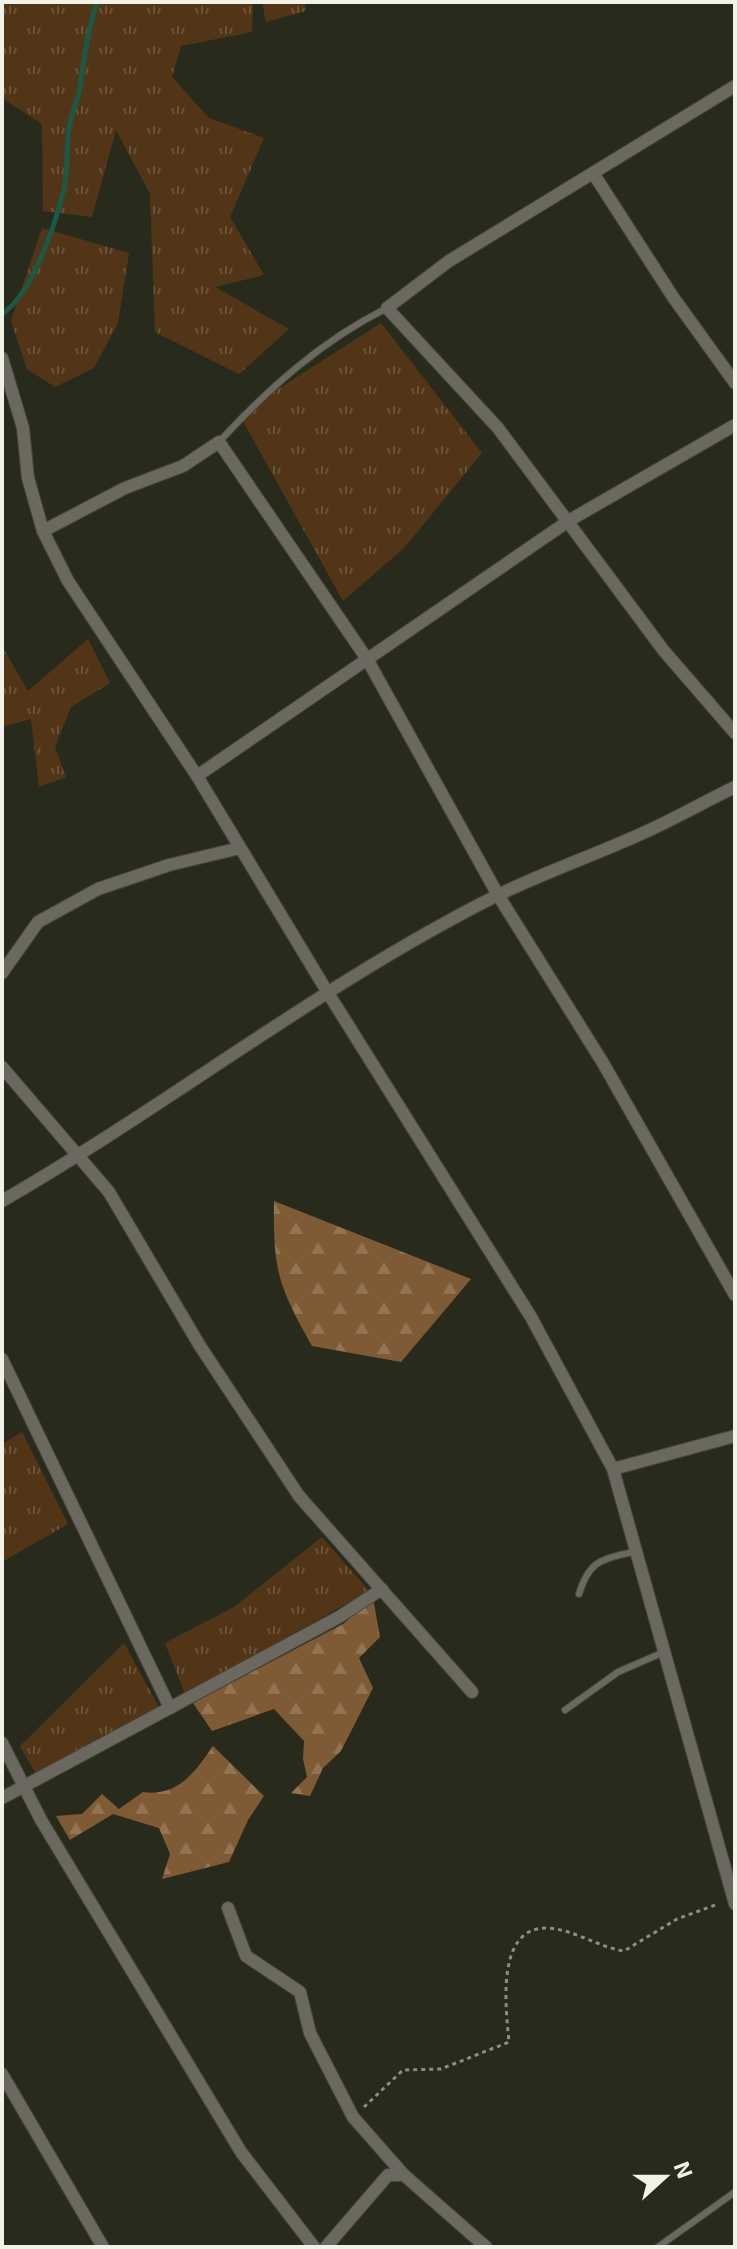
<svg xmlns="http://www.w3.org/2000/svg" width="737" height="2249" font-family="'Exo 2',sans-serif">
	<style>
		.grass { fill: url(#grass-tufts) }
		.forest { fill: url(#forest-firs) }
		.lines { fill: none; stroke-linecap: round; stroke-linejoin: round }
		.stream { stroke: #1a5946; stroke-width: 5 }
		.lane-casing { stroke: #444739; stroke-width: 8 }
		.street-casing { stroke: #444739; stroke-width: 14 }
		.path { stroke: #8b8e81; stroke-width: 3; stroke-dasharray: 4 4; stroke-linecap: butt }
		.lane { stroke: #6b6860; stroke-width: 6 }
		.street { stroke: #6b6860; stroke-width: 12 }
	</style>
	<defs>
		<pattern id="grass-tufts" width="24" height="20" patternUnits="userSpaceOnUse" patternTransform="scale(2)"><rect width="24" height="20" fill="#523516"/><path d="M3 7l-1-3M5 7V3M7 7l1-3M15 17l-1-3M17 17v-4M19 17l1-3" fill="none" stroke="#6b5338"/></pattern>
		<pattern id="forest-firs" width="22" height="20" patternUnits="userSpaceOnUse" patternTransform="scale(2)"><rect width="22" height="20" fill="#7f5b35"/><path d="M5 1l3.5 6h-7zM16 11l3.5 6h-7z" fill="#927352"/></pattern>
	</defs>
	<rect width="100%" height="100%" fill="#282b1c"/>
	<!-- grass -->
	<g class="grass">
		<path d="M2 2H253L252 32 181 46 172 77 209 118 264 138 230 217 264 275 215 287 289 329 239 374 155 332 150 194 116 130 92 217 43 211 42 124 2 98Z"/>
		<path d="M262 2H305L306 11 266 22Z"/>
		<path d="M42 228 129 253 118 323 94 368 55 387 27 369 11 321Z"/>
		<path d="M381 323 482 453 404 548 343 601 239 414Z"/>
		<path d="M88 639 110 683 71 707 55 747 66 777 39 787 31 719 2 727V652L5 651 28 691Z"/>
		<path d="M22 1432 68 1524 2 1562V1444Z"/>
		<path d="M322 1537 369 1591 185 1694 165 1643 234 1607Z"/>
		<path d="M124 1643 159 1707 36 1774 20 1746Z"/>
	</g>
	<!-- forest -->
	<g class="forest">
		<path d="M274 1201 471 1279 401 1362 312 1346C278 1286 273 1270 274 1201Z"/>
		<path d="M373 1598 380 1637 359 1658 373 1688 341 1751 323 1768 310 1796 291 1793 307 1777 303 1759 304 1741 274 1709 212 1731 193 1703 343 1624Z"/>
		<path d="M213 1746 264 1796 248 1820 229 1862 162 1879 170 1854 159 1828 113 1814 70 1840 56 1816 82 1814 102 1794 119 1809 143 1792C178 1797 195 1772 213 1746Z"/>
	</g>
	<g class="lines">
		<!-- stream -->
		<path class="stream" d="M2 314C33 293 55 225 64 189 68 170 66 148 69 128 71 116 76 104 79 92 84 61 87 32 97 2"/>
		<defs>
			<g id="lane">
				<path d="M219 442C268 389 321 341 387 308"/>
				<path d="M579 1594C590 1558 603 1560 636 1551"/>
				<path d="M565 1710 618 1672 664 1652"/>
				<path d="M658 2247 735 2192"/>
			</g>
			<g id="street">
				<path d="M735 86 449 261 387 308 498 428 664 651 735 733"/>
				<path d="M593 173 673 297 735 383"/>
				<path d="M2 358 23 428 28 478 43 531 68 581 197 776 328 993 531 1317 613 1469 735 1904"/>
				<path d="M43 531 125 488 183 466 219 442 367 659 498 895 603 1063 735 1295"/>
				<path d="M197 776 570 520 735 425"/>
				<path d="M2 973 38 922 98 889 169 865 240 848"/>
				<path d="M2 1067 109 1192 200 1346 299 1496 472 1692"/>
				<path d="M2 1201C170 1104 324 982 498 895 545 872 595 855 643 833 674 819 704 802 735 787"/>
				<path d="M2 1359 170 1708"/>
				<path d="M613 1469 735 1436"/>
				<path d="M2 1743 41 1820 241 2152 314 2247"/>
				<path d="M2 1798 339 1617 382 1589"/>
				<path d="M228 1908 246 1956 300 1992 310 2033 353 2117 404 2175"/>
				<path d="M2 2074 103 2247"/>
				<path d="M326 2247 388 2175H404L486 2247"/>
			</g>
		</defs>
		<!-- lane casing -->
		<use href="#lane" class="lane-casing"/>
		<!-- street casing -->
		<use href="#street" class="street-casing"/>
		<!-- path -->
		<path class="path" d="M364 2107 403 2070 441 2069 509 2042C506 2009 495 1927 547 1928 573 1929 598 1947 624 1951L677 1919 718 1904"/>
		<!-- lane -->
		<use href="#lane" class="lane"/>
		<!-- street -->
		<use href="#street" class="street"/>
	</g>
	<!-- border -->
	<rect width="737" height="2249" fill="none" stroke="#f1f3e9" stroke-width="8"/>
	<!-- north arrow -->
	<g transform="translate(665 2177) rotate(69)" stroke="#282b1c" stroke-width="6" paint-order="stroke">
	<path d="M0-6L14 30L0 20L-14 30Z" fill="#f1f3e9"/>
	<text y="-12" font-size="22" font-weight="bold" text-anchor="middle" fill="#f1f3e9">N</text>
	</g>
</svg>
